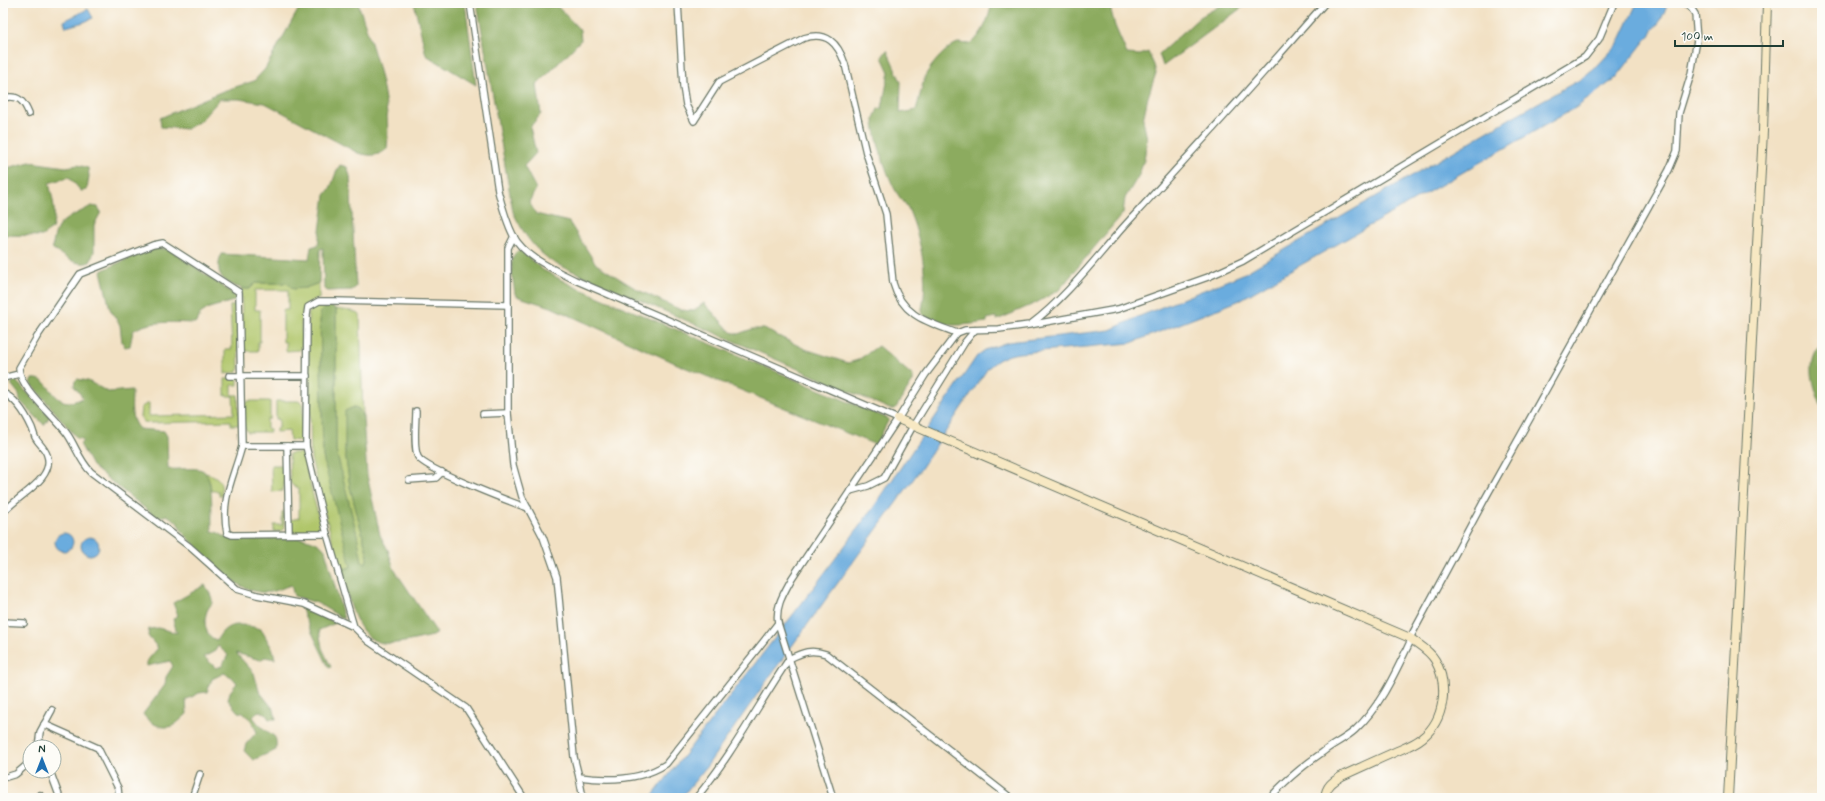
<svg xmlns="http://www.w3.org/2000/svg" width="1825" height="801" font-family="Mynerve,sans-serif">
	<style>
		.green { fill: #b0c66a; stroke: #68824f }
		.forest { fill: #8cab5e; stroke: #567449; fill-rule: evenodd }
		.water { fill: #6aacde; stroke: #447489 }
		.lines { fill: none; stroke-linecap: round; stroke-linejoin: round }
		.street-casing { stroke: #697666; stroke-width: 8 }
		.secondary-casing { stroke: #697666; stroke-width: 10 }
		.street { stroke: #fff; stroke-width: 5.5 }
		.secondary { stroke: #f7e8c3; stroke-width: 8 }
	</style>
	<rect width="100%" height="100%" fill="#fdfcf7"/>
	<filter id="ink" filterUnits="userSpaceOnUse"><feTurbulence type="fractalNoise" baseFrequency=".025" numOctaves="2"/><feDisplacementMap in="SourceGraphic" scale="8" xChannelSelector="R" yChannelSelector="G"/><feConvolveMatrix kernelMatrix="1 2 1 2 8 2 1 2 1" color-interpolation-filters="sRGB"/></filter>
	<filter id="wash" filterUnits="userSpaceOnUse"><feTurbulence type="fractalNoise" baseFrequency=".012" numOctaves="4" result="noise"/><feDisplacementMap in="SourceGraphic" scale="16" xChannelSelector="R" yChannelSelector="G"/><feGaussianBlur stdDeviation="0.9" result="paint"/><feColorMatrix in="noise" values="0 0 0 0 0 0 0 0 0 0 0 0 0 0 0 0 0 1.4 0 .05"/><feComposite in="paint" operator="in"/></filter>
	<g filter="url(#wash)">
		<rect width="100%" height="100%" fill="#f2e1c4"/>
		<!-- green -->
		<g class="green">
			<path d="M256 283H287L292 288H305L319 283V299C296 302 302 328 302 345L300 350 286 351V342H283V310H288V290H255V310H260V342H258V351H246L243 348 241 289H250Z"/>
			<path d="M237 305 239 368 237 372 225 374V349H232L230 306Z"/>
			<path d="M329 305 321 311 320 314 323 457 352 567 340 570 311 459 308 315 313 307Z"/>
			<path d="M336 309 352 311 360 315 363 418 359 409 354 407 346 411 345 452 350 487 368 556 366 563H362L357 535 336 450Z"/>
			<path d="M238 378V385H232V395H238L239 425H231V421L151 423 144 422 140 417 141 407 149 403V416L234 414 233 396H225V379Z"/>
			<path d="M248 401H270V419H267V428L270 429V432H248C241 427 244 414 244 406Z"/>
			<path d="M276 401H298L302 403 303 407V441L290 440 289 431 276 432V429L279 428V419H276Z"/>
			<path d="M291 453H301L303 455 320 523C319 536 302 532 292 532L290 530V520L299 518V488L293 486 290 482 289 454Z"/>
			<path d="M271 465H282L284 467V487L282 491 272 492Z"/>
			<path d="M205 473C220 476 222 482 222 496H219V491H211L210 483Z"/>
			<path d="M284 511V528L281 531 274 532V525H282V512Z"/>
		</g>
		<!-- forest -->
		<g class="forest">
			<path d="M302 3H358C373 49 392 100 387 149 377 157 370 156 358 153L265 103 239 99H220L200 121 187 129 161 127 160 118 223 91 254 81 265 69Z"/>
			<path d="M414 3H465L476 85 426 55Z"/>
			<path d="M477 3H554L580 30 581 40 537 85 541 114 530 127 536 153 524 166 536 189 529 202 536 214 569 222 596 264 638 290 681 310 693 311 704 303 731 332 738 334 752 329H764L805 349 848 363 858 360 878 346 913 376V381L895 409H890L554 263C532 247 525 236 513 212Z"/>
			<path d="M992 3H1109L1115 26 1127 54 1140 55 1148 52 1154 65 1156 73 1148 97 1143 120 1147 139 1144 160 1139 175 1125 198 1123 213 1059 290 1036 303 997 320 996 317 987 319V322C963 325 940 330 921 313 930 280 921 239 908 208 905 202 900 199 897 193 888 179 873 134 874 118 875 115 877 112 878 109L882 108 889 72 882 57 887 50 901 82 900 113 916 110C919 100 921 90 924 79 927 69 947 46 958 43 962 43 967 44 971 44 984 32 988 20 992 3Z"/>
			<path d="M1225 3H1248L1163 66 1159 54 1200 17Z"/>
			<path d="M30 162 66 167 78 165 88 168 89 176 87 190 81 191 69 177 49 183C53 200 57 212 52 229L42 236 3 235V169Z"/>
			<path d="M340 165 347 167 350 176 356 287 352 290 327 291 324 289 323 248 320 249 319 283 305 288 293 289 287 283H256L249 289C239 289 220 282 219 270 218 264 220 259 221 254L309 259 311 247 318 245 325 195C334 186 333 175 340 165Z"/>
			<path d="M91 206 98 207 101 212 94 225V252L90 262C76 267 63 256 52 248 54 242 54 234 57 229 62 218 80 213 91 206Z"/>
			<path d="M154 249H167L175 253 232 293 237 300 209 308 200 314 197 323C177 323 150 319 133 331L130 346 125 347 122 342 120 325 110 309 101 271 138 254Z"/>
			<path d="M520 250 543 270 573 286 889 419 876 445 684 367 551 307 519 297 515 294C514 283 506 254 520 250Z"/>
			<path d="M329 305 336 309V450L357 535 362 562 366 563 368 555 350 487 345 452V411L354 407 359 409 363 418 367 475 380 535 388 550 394 569 437 633 432 636C418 639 397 645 383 643 354 640 348 592 340 570L351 567 323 457 320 314 321 311Z"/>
			<path d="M1822 344V408C1814 387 1804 363 1822 344Z"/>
			<path d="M33 379C53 376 51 414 83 398L74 386 75 381 77 379 88 381 108 392 132 390C132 404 129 419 139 429L164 431 167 436 168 469C176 470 196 467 202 470 215 476 211 518 212 531 218 532 220 534 225 537 230 539 238 539 243 540 266 540 311 530 325 550L344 619 317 603 294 596 291 585C284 587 277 591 270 592 236 597 205 554 183 533L177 522 167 515 157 518 92 466 80 444 83 441 82 439 77 438 33 386 31 383Z"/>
			<path d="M15 380 50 416 44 425 20 401 19 394 11 384Z"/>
			<path d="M205 585C208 590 213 597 212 603 211 605 208 608 207 611 203 622 205 637 217 640 227 620 242 624 261 629L273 650 275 659 265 657 260 660 236 653 254 673 259 691 274 710 276 719H269L265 713 258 711 253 717C256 721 260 726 264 729 275 737 277 735 276 750L253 760 244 751 246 744 257 732 251 720 243 713 238 712 228 700 230 692 237 683 232 677 224 673 212 679 207 692 199 693 186 700 187 714C183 717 179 722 174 725 163 731 149 723 143 714L165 685 166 677 173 666 170 661 147 666V661L158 648 148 636 149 629 158 628 177 633 173 619 178 615 173 603ZM218 646 228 655 222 666 216 668 204 657 215 651Z"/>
			<path d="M304 607 336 623 319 630 322 648 331 667 329 668 306 620 302 609Z"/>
		</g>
		<!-- water -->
		<g class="water">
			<path d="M1637 3H1668L1661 20 1616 78 1577 107 1238 301 1131 343 1019 353C1006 355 998 359 988 368L920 470 773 672 707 766 681 798H651L805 599 873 508 977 356 985 350 1008 342 1110 330 1140 316 1243 274 1516 115 1581 79 1598 65 1618 44Z"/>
			<path d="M88 9 93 18 84 22 66 27 64 21Z"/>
			<circle cx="64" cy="542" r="9"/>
			<circle cx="90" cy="546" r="9"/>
		</g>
	</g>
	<g filter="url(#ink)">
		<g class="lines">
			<defs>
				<g id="street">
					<path d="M470 3 498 191C502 206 506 221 513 235 523 256 555 270 575 280L898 419"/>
					<path d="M678 3 683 86 686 105 694 121 719 82 804 38C827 31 838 43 845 64L866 153 886 214 893 283C902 316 928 322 957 333"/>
					<path d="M1683 3 1691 8"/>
					<path d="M3 98C18 94 24 101 29 114"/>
					<path d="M514 236 508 248V305L335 301H319L308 307 307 314 306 446 327 534 354 627 368 641 466 708 524 798"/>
					<path d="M508 305V413L513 465 522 497 543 537 557 577 574 757 579 777C608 781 640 781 666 764L778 623"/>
					<path d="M1031 324C1067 297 1097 256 1127 223 1194 150 1260 77 1325 3"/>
					<path d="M229 376H307"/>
					<path d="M3 378 19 374"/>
					<path d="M3 393C17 399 26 415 32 428 33 431 34 434 35 437 38 443 45 448 47 455 56 479 15 497 3 513"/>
					<path d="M416 411C416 422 413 448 418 457 424 469 511 502 528 508"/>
					<path d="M483 414 508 413"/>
					<path d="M242 446C234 477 220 499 227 533L232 535 327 534"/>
					<path d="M287 446 289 534"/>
					<path d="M306 446H242L239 292 163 243 153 245 80 274 37 337 19 368C19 388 56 417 68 435 76 447 80 461 91 472L190 547 237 589 257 595 304 604 354 627"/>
					<path d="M409 480 436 478 442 472"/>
					<path d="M850 491 868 486 884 478 913 426 965 342 975 330"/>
					<path d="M3 622 24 623"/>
					<path d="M1410 638 1486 497 1669 170 1677 151 1679 113 1691 74 1697 40 1695 14 1691 8V3"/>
					<path d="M44 724 98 748 118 788 119 798"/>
					<path d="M38 747 40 732 52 710"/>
					<path d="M50 771 60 798"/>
					<path d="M579 777 583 798"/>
					<path d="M3 778 16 774 30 762"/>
					<path d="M37 798 40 795"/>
					<path d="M192 798 200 774"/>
					<path d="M696 798C732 755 758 705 789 659 803 652 811 649 826 654L1011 798"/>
					<path d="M833 798 778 623C775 606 784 593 792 578L898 419 926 374 957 333 965 330 999 329 1029 325 1118 309 1208 277 1243 261 1585 57 1599 39 1614 3"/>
					<path d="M1270 798C1285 780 1303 766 1323 752 1333 744 1345 739 1355 730 1381 706 1396 671 1411 640"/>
				</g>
				<g id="secondary">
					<path d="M898 419 1410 638C1419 645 1429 650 1435 660 1449 685 1445 720 1422 738 1415 744 1404 748 1395 752 1377 760 1359 768 1342 776 1332 782 1326 786 1325 798"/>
					<path d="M1728 798 1763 131 1767 3"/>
				</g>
			</defs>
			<!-- street casing -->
			<use href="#street" class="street-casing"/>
			<!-- secondary casing -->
			<use href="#secondary" class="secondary-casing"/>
			<!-- street -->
			<use href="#street" class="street"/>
			<!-- secondary -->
			<use href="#secondary" class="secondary"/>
		</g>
	</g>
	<!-- margin -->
	<rect width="1825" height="801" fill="none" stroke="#fdfcf7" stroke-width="16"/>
	<!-- north arrow -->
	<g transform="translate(42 759)"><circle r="19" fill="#fdfcf7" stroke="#a4b0a9"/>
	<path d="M0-3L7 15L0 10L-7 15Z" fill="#1f6fb2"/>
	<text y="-6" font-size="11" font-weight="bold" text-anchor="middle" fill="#1f3d34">N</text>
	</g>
	<!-- scale -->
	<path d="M1675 40v6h108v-6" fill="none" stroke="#1f3d34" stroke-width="2"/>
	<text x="1681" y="40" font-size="12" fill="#1f3d34" stroke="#fdfcf7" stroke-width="3" paint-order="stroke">100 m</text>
</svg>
